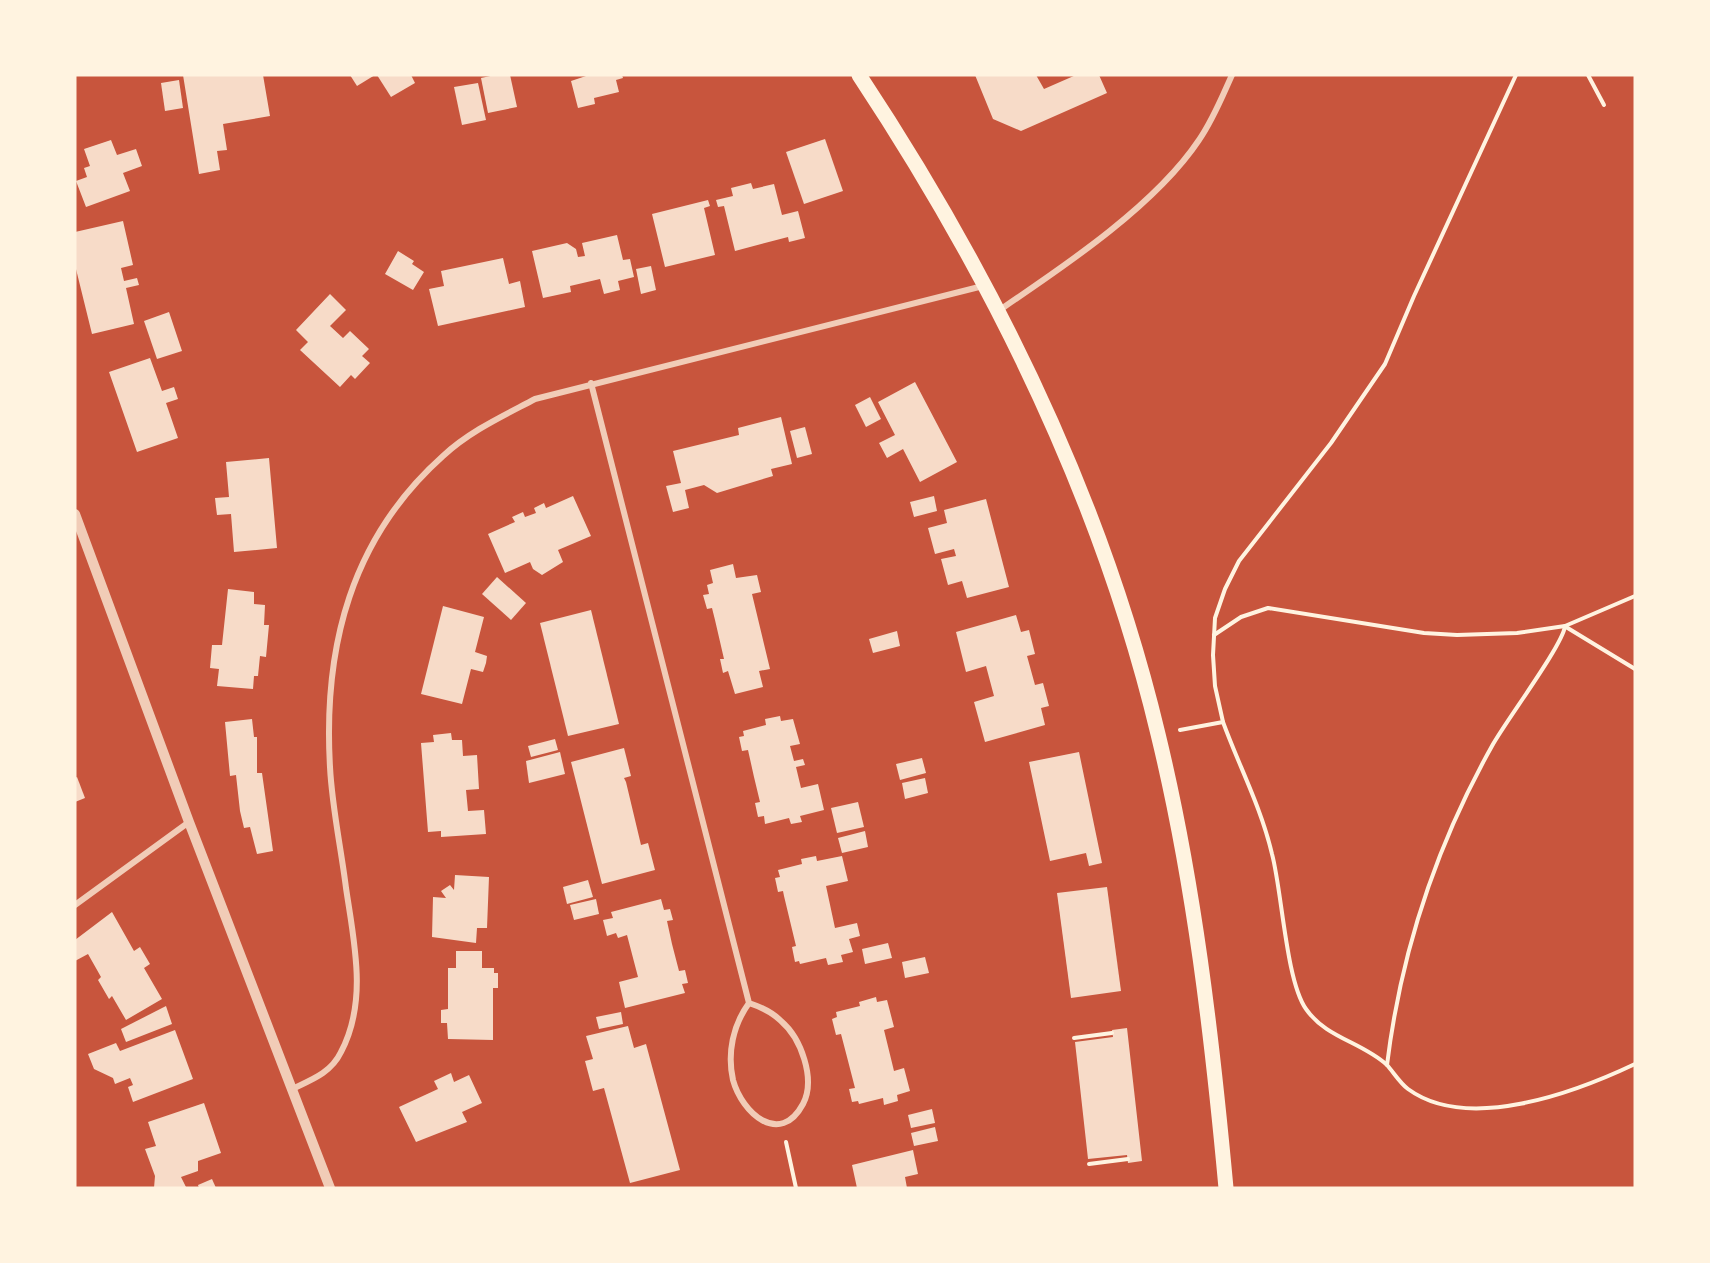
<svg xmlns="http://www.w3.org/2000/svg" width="1710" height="1263" font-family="'Archivo Narrow',sans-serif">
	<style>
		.building { fill: #f7dbc8 }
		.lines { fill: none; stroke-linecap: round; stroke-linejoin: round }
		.path { stroke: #fff3e0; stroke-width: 4 }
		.minor { stroke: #f1ccb7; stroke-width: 6 }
		.tertiary { stroke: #f1ccb7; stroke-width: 10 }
		.primary { stroke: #fff3e0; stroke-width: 15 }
	</style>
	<rect width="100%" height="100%" fill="#c8553d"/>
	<!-- building -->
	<g class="building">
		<path d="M183 75H263L270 116 223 124 227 150 217 151 220 170 199 174Z"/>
		<path d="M350 75H375L357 86Z"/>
		<path d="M377 75H411L415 83 391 97Z"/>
		<path d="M495 75H510L517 107 488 113 481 78Z"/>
		<path d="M589 75H622L623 78 616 80 619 92 594 98 595 104 578 108 571 81Z"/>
		<path d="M975 75H1036L1044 89 1076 75H1099L1107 93 1021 131 993 119Z"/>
		<path d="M179 80 183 108 165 111 161 83Z"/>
		<path d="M478 83 486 120 462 125 454 87Z"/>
		<path d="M825 139 843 191 804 204 786 152Z"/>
		<path d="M111 140 117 155 136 149 142 166 123 173 130 191 86 207 76 181 87 177 84 168 90 166 84 149Z"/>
		<path d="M751 183 753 189 774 184 782 215 798 211 805 238 789 242 788 237 735 251 724 206 718 207 716 200 733 196 731 188Z"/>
		<path d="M708 200 710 206 704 208 715 255 665 267 652 214Z"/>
		<path d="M123 221 133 265 121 268 124 281 137 278 139 285 126 288 134 324 92 334 75 265V232Z"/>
		<path d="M617 235 623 260 630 259 634 277 618 281 620 290 604 294 600 279 570 286 571 292 543 298 532 251 567 243 576 249 578 257 585 256 582 243Z"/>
		<path d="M398 251 414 261 412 264 424 272 413 290 385 274Z"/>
		<path d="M503 258 509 284 520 281 525 307 438 326 429 289 444 286 441 271Z"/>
		<path d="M651 266 656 290 641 294 636 269Z"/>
		<path d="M330 294 346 310 330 326 343 338 350 331 369 349 362 356 370 363 355 379 351 375 340 387 300 350 308 342 296 330Z"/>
		<path d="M169 312 182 351 157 359 144 321Z"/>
		<path d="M150 358 162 391 174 387 178 399 166 403 178 438 137 452 109 372Z"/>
		<path d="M915 382 957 462 920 482 903 449 887 458 879 443 895 435 878 402Z"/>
		<path d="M870 397 881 419 866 427 855 405Z"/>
		<path d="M781 417 792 464 771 469 773 476 717 493 704 485 685 490 689 508 673 512 666 486 681 483 673 451 739 435 738 428Z"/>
		<path d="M805 427 812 454 797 458 790 431Z"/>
		<path d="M269 458 277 548 234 552 231 514 217 515 216 507 215 498 229 497 226 462Z"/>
		<path d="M573 496 591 536 558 550 563 562 542 575 533 569 530 562 505 573 488 534 515 522 512 517 523 512 525 517 536 513 534 508 544 503 546 508Z"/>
		<path d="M934 496 937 511 914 517 910 502Z"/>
		<path d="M986 499 1009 587 967 598 962 581 948 585 941 559 956 556 954 549 935 554 928 528 947 523 944 510Z"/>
		<path d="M733 564 736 578 757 575 761 592 752 594 770 669 759 671 763 687 735 694 728 671 723 673 720 659H724L715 620 712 608 707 609 703 595 709 594 707 585 713 583 710 570Z"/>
		<path d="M497 577 526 603 511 620 482 594Z"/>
		<path d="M228 589 254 592V604L265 605 264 625H269L266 657 260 656 258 676H254L253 689 217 686 219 669 210 668 212 645H222Z"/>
		<path d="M443 606 484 617 475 652 487 656 486 663 483 672 471 669 462 704 421 694Z"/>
		<path d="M591 610 619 724 568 736 540 623Z"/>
		<path d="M1016 615 1021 632 1029 630 1035 654 1027 656 1035 685 1043 683 1049 706 1041 708 1045 725 985 742 974 702 994 696 986 666 966 672 956 632Z"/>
		<path d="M897 631 900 646 873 653 869 639Z"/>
		<path d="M780 716 781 721 793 719 800 744 790 746 794 761 803 759 805 765 796 767 801 788 818 784 824 810 800 816 802 822 791 824 789 818 765 824 764 816 758 817 755 803 760 802 754 777 748 750 742 751 739 737 744 736 743 731 766 725 765 719Z"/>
		<path d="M252 719 254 737H257V773H262L273 851 257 854 250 827 244 828 240 811 236 775 230 776 225 722Z"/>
		<path d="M451 733 452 740H462L463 756 477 755 479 789 466 790 468 811 484 810 486 834 441 837V831L428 832 421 743 434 742 433 735Z"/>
		<path d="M555 739 558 750 531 757 528 746Z"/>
		<path d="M624 748 631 776 624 778 626 782 641 845 648 843 655 870 602 884 571 762Z"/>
		<path d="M560 752 565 774 529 783 526 761Z"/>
		<path d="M1079 752 1102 863 1089 866 1086 853 1050 861 1029 762Z"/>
		<path d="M922 758 926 773 900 780 896 764Z"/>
		<path d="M77 777 85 798 75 802V778Z"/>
		<path d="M925 778 928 793 905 799 902 783Z"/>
		<path d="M858 802 864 827 837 833 831 808Z"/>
		<path d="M865 831 868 847 842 853 838 838Z"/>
		<path d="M816 856 817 861 842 856 848 881 826 886 835 928 857 923 860 936 849 939 853 952 841 955 843 962 828 965 826 958 800 964 799 961 795 962 792 947 796 946 784 896 783 891 778 892 775 878 780 877 778 870 802 864 801 859Z"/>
		<path d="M455 875 489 877 487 928H477L476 943 432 937 433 897 446 898 441 891 450 885 454 890Z"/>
		<path d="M588 880 593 897 567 904 563 887Z"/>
		<path d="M1107 887 1121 991 1071 998 1057 893Z"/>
		<path d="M596 899 599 914 574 920 570 905Z"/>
		<path d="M661 899 664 910 670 909 673 920 667 921 672 944 679 971 685 970 688 983 682 984 685 993 625 1008 619 982 638 977 627 935 618 938 616 933 607 936 603 920 613 918 611 912Z"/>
		<path d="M112 912 134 951 140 947 150 964 144 968 162 999 126 1020 112 996 109 999 98 980 101 977 88 954 75 961V940Z"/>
		<path d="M888 943 892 958 865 964 862 949Z"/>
		<path d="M456 951H482V968H494V973H498V988H493V1040L448 1039 447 1023H441V1010L448 1009V968H456Z"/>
		<path d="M925 957 929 973 905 978 902 962Z"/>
		<path d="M876 997 877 1002 887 1000 894 1027 884 1030 894 1071 904 1068 910 1091 897 1095 898 1101 884 1105 883 1098 859 1104 858 1101 852 1102 849 1089 855 1088 847 1057 841 1034 836 1035 832 1019 837 1017 836 1012 860 1006 859 1002Z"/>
		<path d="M166 1006 172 1024 126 1042 121 1029Z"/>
		<path d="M621 1012 623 1024 599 1029 596 1017Z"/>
		<path d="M628 1026 634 1048 646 1044 680 1170 630 1183 604 1088 593 1091 585 1061 593 1059 586 1036Z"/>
		<path d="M1127 1028 1142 1161 1128 1163 1127 1155 1088 1159 1075 1042 1113 1037 1112 1030Z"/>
		<path d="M175 1030 193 1079 133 1102 128 1087 133 1085 130 1078 115 1084 113 1078 94 1069 88 1054 116 1043 120 1051Z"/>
		<path d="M451 1073 454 1082 469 1075 482 1103 462 1112 467 1122 416 1142 399 1107 438 1089 434 1081Z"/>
		<path d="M204 1103 221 1153 198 1161V1171L181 1177 186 1187 154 1188 155 1176 145 1149 156 1146 148 1122Z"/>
		<path d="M932 1109 935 1123 911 1128 908 1115Z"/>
		<path d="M935 1127 938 1141 914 1146 911 1133Z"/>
		<path d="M913 1150 918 1174 905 1177 907 1188H857L852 1165Z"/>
		<path d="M212 1179 216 1188H199L198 1185Z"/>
	</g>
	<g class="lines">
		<!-- path -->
		<g class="path">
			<path d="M1588 75 1604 105"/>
			<path d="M1565 626C1563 645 1505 722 1492 746 1436 846 1401 951 1387 1065 1394 1073 1400 1083 1408 1089 1468 1133 1576 1092 1635 1064"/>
			<path d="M1566 627 1635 669"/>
			<path d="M1214 635 1241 617 1268 608 1424 633 1457 635 1517 633 1565 626 1635 596"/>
			<path d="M1223 722C1239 766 1261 807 1272 854 1282 891 1286 981 1306 1009 1326 1038 1362 1042 1387 1065"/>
			<path d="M1180 730 1223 722 1215 686 1213 655 1215 618 1225 589 1239 561 1331 443 1385 364 1414 296 1516 75"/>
			<path d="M1074 1038 1112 1033"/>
			<path d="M786 1142 796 1188"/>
			<path d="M1089 1164 1128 1159"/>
		</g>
		<!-- minor -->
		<g class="minor">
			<path d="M998 311C1063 267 1155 206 1199 140 1213 120 1222 97 1232 75"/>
			<path d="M591 383 749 1003C733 1025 727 1053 733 1080 742 1113 780 1147 803 1104 816 1079 801 1038 781 1021 772 1012 761 1007 749 1003"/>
			<path d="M75 905 189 822"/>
			<path d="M292 1089C311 1080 331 1073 341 1052 368 1001 354 942 346 888 341 848 332 807 330 767 323 647 351 538 443 456 470 431 503 416 535 399L983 286"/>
		</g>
		<!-- tertiary -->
		<path class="tertiary" d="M75 514 189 822 330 1188"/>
		<!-- primary -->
		<path class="primary" d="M859 75C992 276 1102 499 1158 734 1194 882 1212 1036 1226 1188"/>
	</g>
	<!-- border -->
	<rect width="1710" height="1263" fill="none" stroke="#fff3e0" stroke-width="153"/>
</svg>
